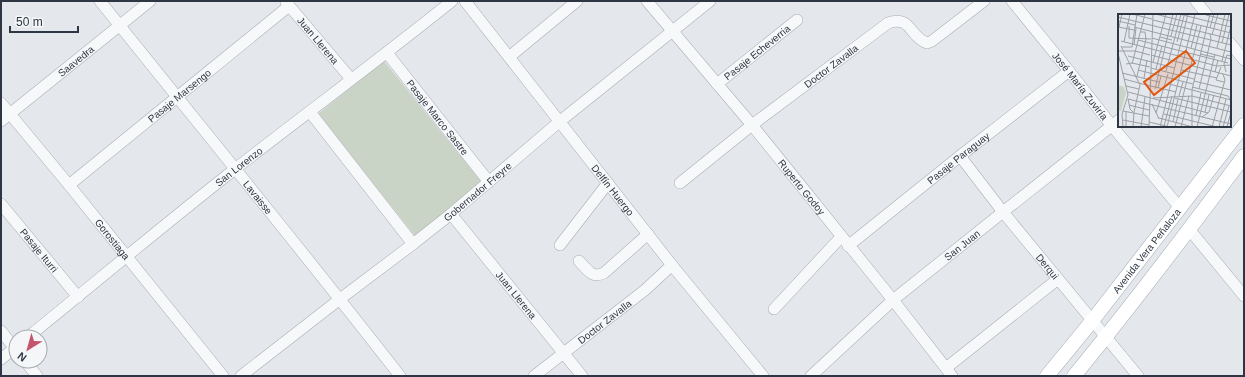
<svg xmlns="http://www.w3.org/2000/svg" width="1245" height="377" font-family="Arial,sans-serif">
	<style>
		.green { fill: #cad4c6 }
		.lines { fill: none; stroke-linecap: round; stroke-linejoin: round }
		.minor-casing { stroke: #a9aeb5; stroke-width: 12 }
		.major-casing { stroke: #a4acb5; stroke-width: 15 }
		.minor { stroke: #f7f8f9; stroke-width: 11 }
		.major { stroke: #fff; stroke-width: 14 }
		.labels { text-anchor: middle; stroke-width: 3.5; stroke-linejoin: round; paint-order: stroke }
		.street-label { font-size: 10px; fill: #2d3642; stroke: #f4f6f8 }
		.inset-road { fill: none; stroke: #9ba0a7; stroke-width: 1 }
		.view { fill: #df570f; fill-opacity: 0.15; stroke: #df570f; stroke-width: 2 }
		.inset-edge { fill: none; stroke: #2d3642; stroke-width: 2 }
	</style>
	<rect width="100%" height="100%" fill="#e4e7eb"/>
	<!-- green -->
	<path class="green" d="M384 61 483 184 416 237 318 114Z"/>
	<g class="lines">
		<defs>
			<g id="minor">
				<path id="s1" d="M100 1C200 126 302 250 400 376"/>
				<path id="s2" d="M465 1 675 269 763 376"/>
				<path id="s3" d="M647 1 752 125 893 300 952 376"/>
				<path id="s4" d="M1012 1 1069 71 1112 126 1180 208"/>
				<path d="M1196 1 1207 15"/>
				<path id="s5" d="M286 2 351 79"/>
				<path d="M1230 43 1244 60"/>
				<path id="s6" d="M387 53 489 182"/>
				<path d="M509 57 577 1"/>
				<path id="s7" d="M717 84 797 20"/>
				<path id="s8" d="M1 103 69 185 223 376"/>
				<path d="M310 112 413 244"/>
				<path id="s9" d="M1 121 150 1"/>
				<path id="s10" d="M960 156 1003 212 1138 376"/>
				<path id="s11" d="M680 183 752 125 888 23C912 15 909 37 927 43L932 41 984 1"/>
				<path id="s12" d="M69 185 289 6"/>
				<path id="s13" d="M1 204 78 297"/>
				<path id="s14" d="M451 214 582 376"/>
				<path d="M1189 229 1244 296"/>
				<path d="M560 245 608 183"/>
				<path id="s15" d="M848 246 960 156 1069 71"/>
				<path d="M579 261C587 269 592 279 604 273L648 234"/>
				<path d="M774 309 841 237"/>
				<path d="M1 331 16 350"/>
				<path id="s16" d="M28 337C97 281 165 224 235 169 307 113 381 58 452 1"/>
				<path d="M1 359 16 347"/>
				<path d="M25 361 37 376"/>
				<path d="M946 368 1058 279"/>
				<path id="s17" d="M241 376 340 299 413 244 451 214 559 122 710 1"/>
				<path id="s18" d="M534 376 645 290 672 265"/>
				<path id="s19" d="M811 376 893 300 1003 212 1119 120"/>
			</g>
			<g id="major">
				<path id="s20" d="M1047 376 1092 321 1244 125"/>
				<path d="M1074 376C1133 304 1189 230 1244 156"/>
			</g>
		</defs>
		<!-- minor casing -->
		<use href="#minor" class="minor-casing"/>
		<!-- major casing -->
		<use href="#major" class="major-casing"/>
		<!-- minor -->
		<use href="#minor" class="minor"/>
		<!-- major -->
		<use href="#major" class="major"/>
	</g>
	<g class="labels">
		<!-- street labels -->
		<g class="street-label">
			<text dy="4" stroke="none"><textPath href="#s5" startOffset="50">Juan Llerena</textPath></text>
			<text dy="4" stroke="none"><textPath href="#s7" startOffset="51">Pasaje Echeverria</textPath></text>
			<text dy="4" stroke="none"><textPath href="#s9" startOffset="96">Saavedra</textPath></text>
			<text dy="4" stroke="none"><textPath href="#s11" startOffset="191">Doctor Zavalla</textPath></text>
			<text dy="4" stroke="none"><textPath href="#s4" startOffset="109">José María Zuviría</textPath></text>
			<text dy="4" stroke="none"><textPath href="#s12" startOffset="142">Pasaje Marsengo</textPath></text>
			<text dy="4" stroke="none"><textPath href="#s6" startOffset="82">Pasaje Marco Sastre</textPath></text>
			<text dy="4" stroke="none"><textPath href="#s15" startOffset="141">Pasaje Paraguay</textPath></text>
			<text dy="4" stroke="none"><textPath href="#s16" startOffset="271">San Lorenzo</textPath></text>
			<text dy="4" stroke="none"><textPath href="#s3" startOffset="242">Ruperto Godoy</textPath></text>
			<text dy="4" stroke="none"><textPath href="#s2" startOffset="240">Delfín Huergo</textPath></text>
			<text dy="4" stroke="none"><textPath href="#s17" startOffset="300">Gobernador Freyre</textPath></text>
			<text dy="4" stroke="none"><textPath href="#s1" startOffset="252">Lavaisse</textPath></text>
			<text dy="4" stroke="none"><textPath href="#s8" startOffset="176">Gorostiaga</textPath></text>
			<text dy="4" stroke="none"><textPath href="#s19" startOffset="200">San Juan</textPath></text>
			<text dy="4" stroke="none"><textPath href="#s13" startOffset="60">Pasaje Iturri</textPath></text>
			<text dy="4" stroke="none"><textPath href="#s20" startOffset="160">Avenida Vera Peñaloza</textPath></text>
			<text dy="4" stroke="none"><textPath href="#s10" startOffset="141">Derqui</textPath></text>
			<text dy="4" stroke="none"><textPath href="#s14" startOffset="104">Juan Llerena</textPath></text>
			<text dy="4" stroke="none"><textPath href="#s18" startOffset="89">Doctor Zavalla</textPath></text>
		</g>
	</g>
	<!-- overview -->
	<g transform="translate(1118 14)">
		<rect width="113" height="113" fill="#e4e7eb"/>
		<path d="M0 71 6 73 8 79 3 97H0Z" fill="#cad4c6"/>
		<path class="inset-road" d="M14 0 34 5M37 0 113 19M61 0 113 13M88 1 113 7M0 3 113 31M35 6 113 25M0 7 17 11M11 12V24L33 25M0 13 16 16M1 13 4 0M16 13 113 38M92 14 96 0M94 21 100 0M53 22 59 0M42 23 54 26M34 24 113 45M20 26 110 49M3 27 99 52 113 51M6 28 12 0M59 28 66 2M104 29 111 0M16 31 18 14M3 32 22 71 16 98 15 113M4 33H14L19 0M73 34 79 11M99 34 107 0M0 37H17L32 41M0 39 10 81 4 100 5 113M82 40 96 43M33 41 113 62M10 42 57 54M104 47 113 12M35 48 48 0M8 50 14 49 32 53M14 50 27 0M103 53 98 66 106 68M33 54 76 65M38 55 44 32M20 56 75 70M63 56 99 64M48 57 63 0M97 58 100 46M108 58 106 50 109 41 113 42M4 59 41 68M19 62 28 25 27 18H22M26 64 29 46M6 65 32 72M76 67 113 76M51 70 113 86M8 72 21 75M33 72 58 78M74 73 110 82 113 86M40 74 43 62M37 75 55 0M81 75 93 25 92 20M10 78 90 99M61 82 65 68M35 84 74 82 113 92M57 84 113 98M10 85 113 110M10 85 12 95 15 98M34 90 41 105M11 91 31 96M5 97 31 102M87 98 91 81M38 99 50 60M46 100 99 113M78 101 83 79M84 103 91 98 96 81M41 104 75 113M5 106 31 111M31 108 48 112M55 108 60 85M46 112 54 82M8 113V98M23 113 27 83M31 113 35 0M42 113 70 0M49 113 77 0M57 113 83 12M63 113 71 82M74 113V76L92 0M79 113 97 40M94 113 107 66 105 60M101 113 108 85M105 113 111 92M109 113 113 98"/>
		<path class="view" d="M68 37 77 49 36 81 26 68Z"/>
		<rect width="113" height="113" class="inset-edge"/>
	</g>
	<!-- border -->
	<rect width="1245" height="377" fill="none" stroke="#2d3642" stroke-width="4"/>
	<!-- north arrow -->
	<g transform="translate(28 349) rotate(217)"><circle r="19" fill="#f4f6f8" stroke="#a4a9af"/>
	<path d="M0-3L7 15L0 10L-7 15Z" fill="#c4556c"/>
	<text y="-6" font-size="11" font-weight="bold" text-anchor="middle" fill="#2d3642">N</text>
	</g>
	<!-- scale -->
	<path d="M10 26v6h68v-6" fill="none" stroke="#2d3642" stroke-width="2"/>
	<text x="16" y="26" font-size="12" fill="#2d3642" stroke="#f4f6f8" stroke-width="3" paint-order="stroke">50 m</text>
</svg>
